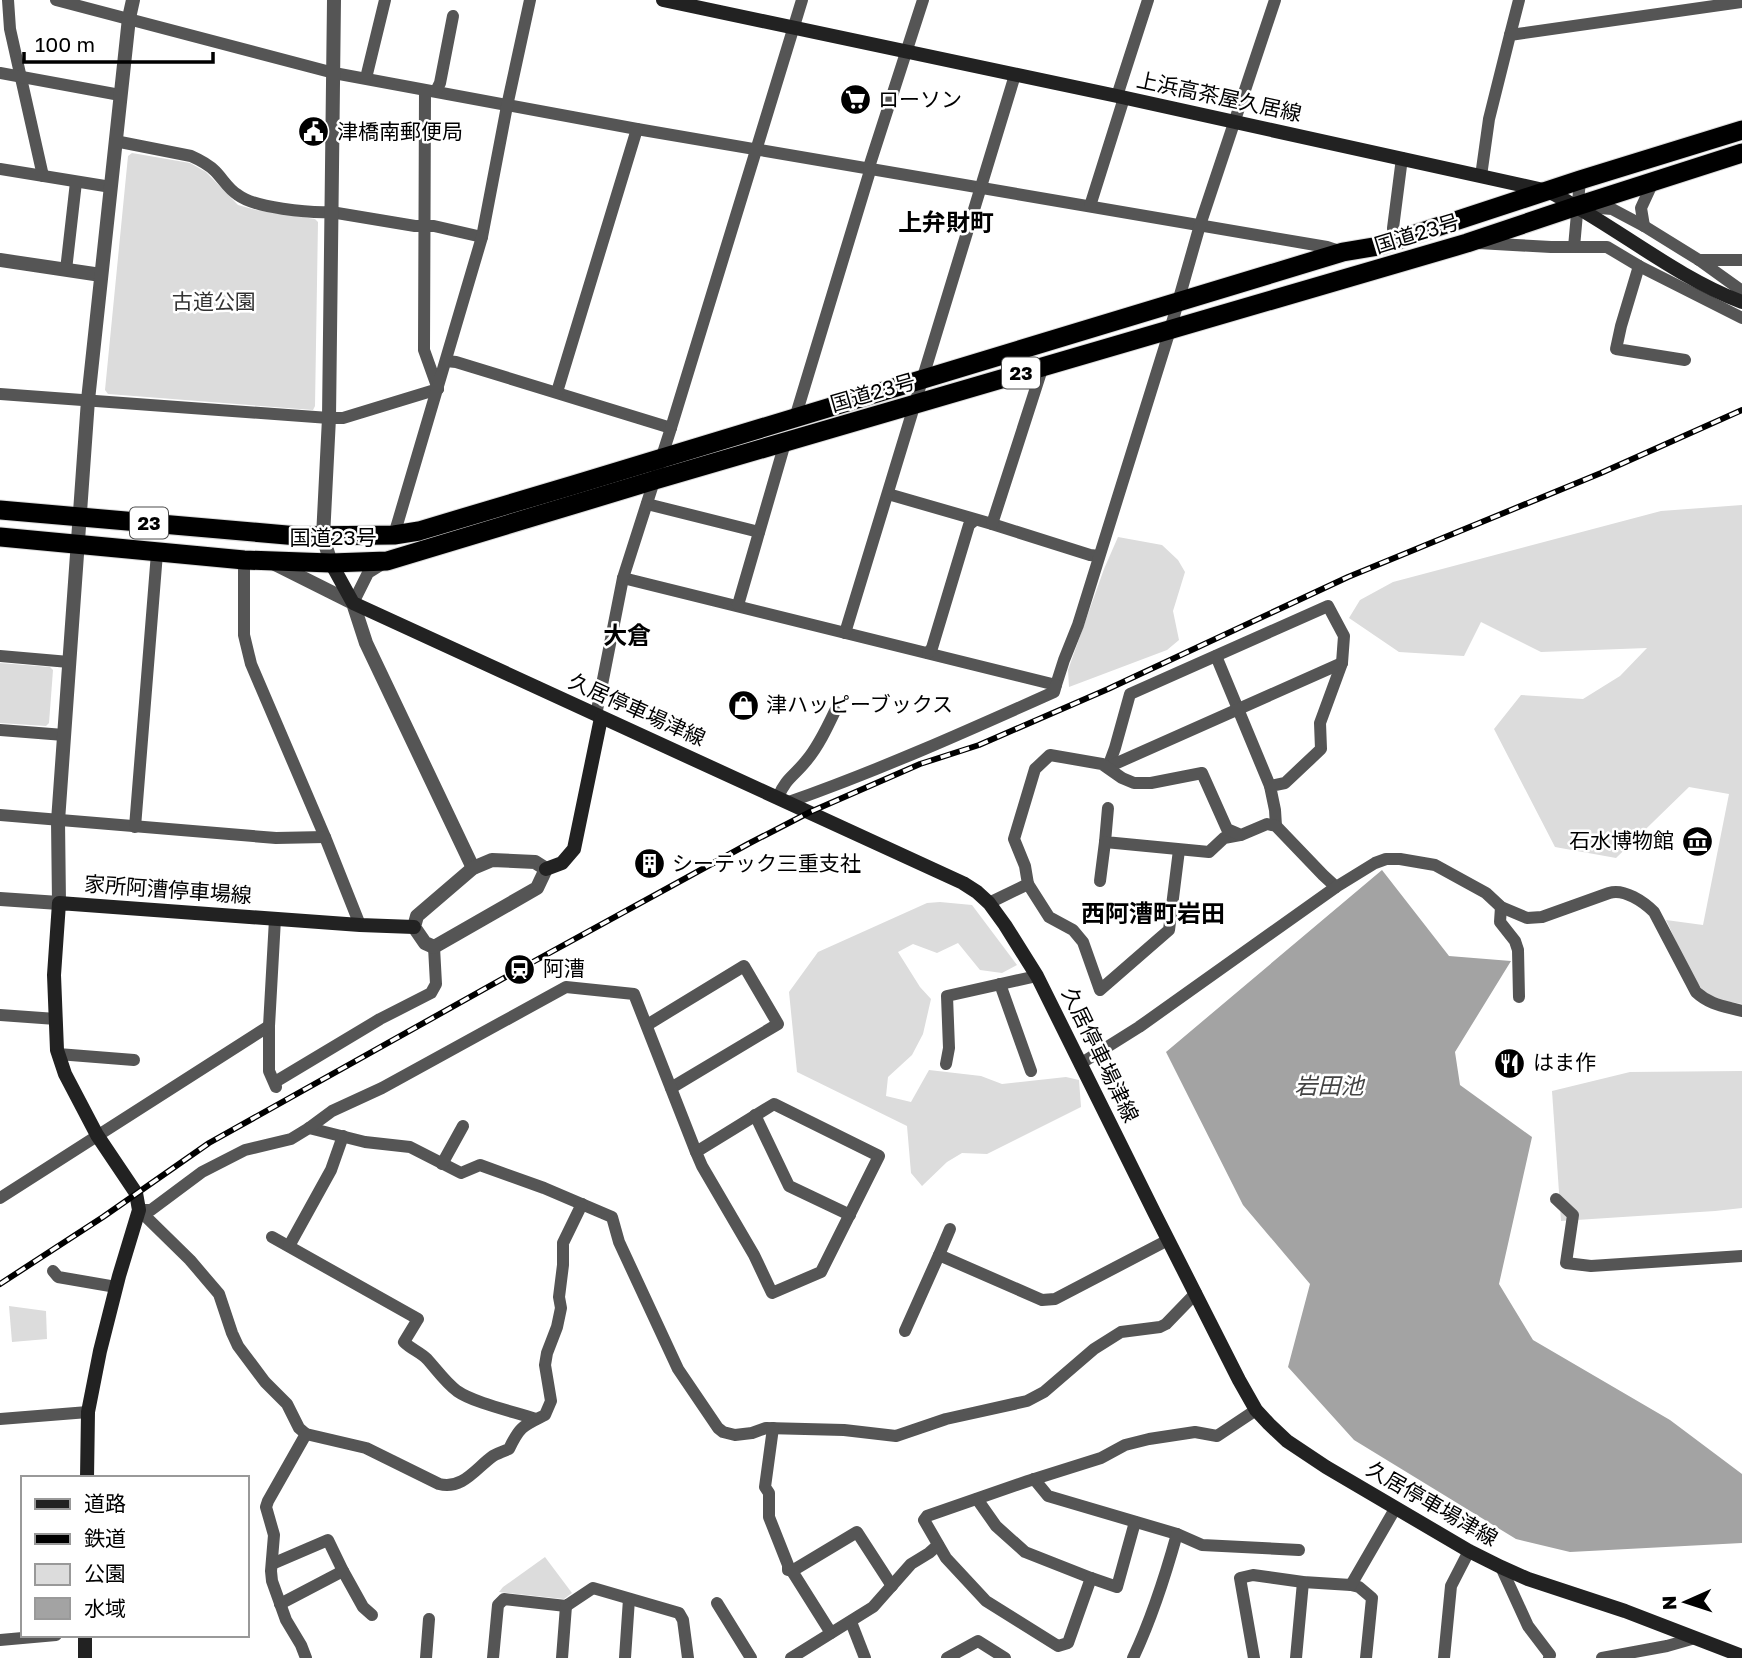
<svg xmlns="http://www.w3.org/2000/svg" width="1742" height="1658" font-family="'Golos Text','Noto Sans JP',sans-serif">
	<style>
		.green { fill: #dcdcdc }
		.water { fill: #a3a3a3 }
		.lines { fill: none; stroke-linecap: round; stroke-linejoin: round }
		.trunk-casing { stroke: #dbdbdb; stroke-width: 21 }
		.minor { stroke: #555; stroke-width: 12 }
		.tertiary { stroke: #555; stroke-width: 14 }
		.secondary { stroke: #222; stroke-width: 14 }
		.trunk { stroke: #000; stroke-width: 19 }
		.rail-casing { stroke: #000; stroke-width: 6 }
		.rail { stroke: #fff; stroke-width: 3.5; stroke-dasharray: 10; stroke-linecap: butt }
		.labels { text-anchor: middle; stroke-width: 5; stroke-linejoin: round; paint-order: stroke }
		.shield { fill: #fff; stroke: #4c4c4c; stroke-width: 2 }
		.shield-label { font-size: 19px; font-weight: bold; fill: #000 }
		.street-label { font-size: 21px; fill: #000; stroke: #fff }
		.poi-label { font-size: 21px; fill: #000; stroke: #fff; text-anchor: start }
		.park-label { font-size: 21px; fill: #333; stroke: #fff }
		.water-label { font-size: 23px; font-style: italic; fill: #444; stroke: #fff }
		.quarter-label { font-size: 24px; font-weight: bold; fill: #000; stroke: #fff }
	</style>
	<rect width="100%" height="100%" fill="#fff"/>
	<!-- green -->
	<g class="green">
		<path d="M132 153 190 163 206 172 238 205 256 210 315 219 318 222 315 406 313 410 108 394 105 390 128 156Z"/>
		<path d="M1742 505V1004C1732 1002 1719 1001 1710 996 1694 987 1675 938 1666 920L1703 925 1729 794 1689 787 1616 858 1555 847 1494 729 1521 695 1583 699 1620 676 1647 648 1541 652 1481 622 1464 656 1399 652 1349 618 1360 600 1393 582 1661 511Z"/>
		<path d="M1118 537 1162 545 1178 560 1185 572 1173 611 1179 640 1167 650 1069 687 1068 670 1104 569Z"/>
		<path d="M0 663 50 667 53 670 49 723 46 726 0 723Z"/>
		<path d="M940 902 972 905 1017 965 1002 973 980 970 958 943 937 953 913 944 898 952 920 987 931 999 923 1034 912 1055 888 1077 886 1096 911 1102 929 1070 981 1076 1002 1084 1066 1077 1079 1080 1081 1107 987 1154 962 1153 947 1162 922 1186 911 1173 907 1126 797 1072 789 992 818 952 927 903Z"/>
		<path d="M1742 1071V1208L1715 1211 1561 1221 1552 1091 1630 1072Z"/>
		<path d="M9 1306 46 1311 47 1339 12 1342Z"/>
		<path d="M545 1557 572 1593 564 1599 499 1592 503 1587Z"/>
	</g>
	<!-- water -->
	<path class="water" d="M1382 870 1449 956 1511 961 1455 1052 1460 1085 1532 1137 1499 1284 1533 1340 1670 1420 1742 1474V1543L1570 1552 1516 1539 1354 1440 1288 1367 1310 1284 1243 1205 1166 1052Z"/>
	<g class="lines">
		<defs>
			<g id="trunk">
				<path d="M0 510 298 536 394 535 419 531C727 439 1035 348 1343 252L1379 246 1580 180 1742 130"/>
				<path d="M0 537 244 560 331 563 387 561 655 480 1467 243 1577 206 1742 153"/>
			</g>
		</defs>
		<!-- trunk casing -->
		<use href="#trunk" class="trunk-casing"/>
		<!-- minor -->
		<g class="minor">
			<path d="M8 0 10 29 43 176"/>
			<path d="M56 0 334 73 637 129 1327 247 1339 251"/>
			<path d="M1510 35 1519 0"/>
			<path d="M0 73 120 95"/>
			<path d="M366 78 385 0"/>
			<path d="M425 91 424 350 438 389"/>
			<path d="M436 91 440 83 453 16"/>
			<path d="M1117 96 1148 0"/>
			<path d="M115 141 191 156C200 160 208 164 215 171 223 179 228 189 238 195 255 208 309 213 331 212L415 226H434L482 237"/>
			<path d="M0 169 111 187"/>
			<path d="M1481 176 1489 119 1510 35 1742 2"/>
			<path d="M1090 206 1124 98"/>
			<path d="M1588 207 1612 209 1644 226 1699 260 1742 291"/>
			<path d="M1644 226 1641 208 1653 182"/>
			<path d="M1394 241 1393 228 1402 158"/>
			<path d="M1478 243 1551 247H1607L1639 266 1742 318"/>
			<path d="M1574 247 1580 180"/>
			<path d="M1699 260H1742"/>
			<path d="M1639 266 1621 326 1616 349 1685 360"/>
			<path d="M66 270 76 182"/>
			<path d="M446 361 456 362 671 428"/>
			<path d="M557 392 637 129"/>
			<path d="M0 394 329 418H343L438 389"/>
			<path d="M795 418 869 174 870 164 923 0"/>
			<path d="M888 494 992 524 1090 555 1099 556"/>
			<path d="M647 504 759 532"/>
			<path d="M992 524 1043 366"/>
			<path d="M394 535 482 237 507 106 530 0"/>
			<path d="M244 560V635L251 664 325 837 360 925"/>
			<path d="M623 578 1056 685 1064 660 1078 625 1170 330 1200 225 1275 0"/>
			<path d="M353 603 368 573 384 563"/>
			<path d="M738 605 785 443"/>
			<path d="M845 633 1015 75"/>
			<path d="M928 653 932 648 969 525 975 520"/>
			<path d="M0 656 69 662"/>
			<path d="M1216 656 1270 786"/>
			<path d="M596 715 623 578 671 428 802 0"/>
			<path d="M0 730 64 735"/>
			<path d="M1108 767 1115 748 1130 694 1328 606 1344 636 1342 663 1320 723 1321 749 1285 783 1270 786 1275 810 1276 826"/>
			<path d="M1108 767 1342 663"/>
			<path d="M778 797C786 778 794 776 806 761 818 747 827 728 835 711"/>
			<path d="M789 802C880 770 967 731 1054 692L1056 685"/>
			<path d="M1108 808 1105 842 1209 852 1224 838 1240 835"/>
			<path d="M0 815 276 838 325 837"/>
			<path d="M135 827 157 553"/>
			<path d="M1100 881 1105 842"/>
			<path d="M1028 884 1049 917 1073 930 1083 942 1100 990 1169 930 1179 850"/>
			<path d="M989 903 1028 884 1025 866 1014 839 1035 769 1050 755 1102 764 1122 778 1134 783H1151L1202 773 1227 829 1241 835 1267 824 1276 826 1323 875 1336 887"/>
			<path d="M1501 907 1500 922 1515 941 1518 950 1519 997"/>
			<path d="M275 919 269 1026V1071L276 1087"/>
			<path d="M1000 984 1031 1071"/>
			<path d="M0 1015 56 1019"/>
			<path d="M647 1025 744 966 778 1024 671 1088"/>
			<path d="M58 1054 134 1060"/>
			<path d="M946 1064 949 1048 947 996 1037 976"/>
			<path d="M1080 1064 1139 1027 1336 887 1375 863 1386 859H1400L1435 865 1486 893 1501 907 1527 918 1542 917 1609 893C1624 888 1644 902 1654 912L1696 992C1710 1005 1724 1006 1742 1011"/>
			<path d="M275 1082 380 1019 431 993 436 984 434 947"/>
			<path d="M774 1104 879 1156 821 1272 772 1293 754 1255 702 1166 696 1152Z"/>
			<path d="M755 1115 789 1186 850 1215"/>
			<path d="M309 1128 365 1142 410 1147 461 1173 480 1165 544 1188 612 1217 619 1242 678 1369 718 1428 723 1432 735 1435 752 1433 766 1428 844 1430 896 1436 946 1419 1027 1401 1044 1392 1094 1349 1121 1332 1160 1327 1166 1324 1196 1293"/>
			<path d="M442 1164 463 1126"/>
			<path d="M0 1198 269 1026"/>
			<path d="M1556 1199 1573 1215 1566 1263 1591 1266 1742 1256"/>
			<path d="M139 1210 190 1260 219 1294 232 1333 238 1346 265 1382 287 1404 299 1428 306 1434 366 1448 439 1484C463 1490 476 1468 493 1456 498 1453 504 1451 509 1449 520 1426 523 1426 545 1415L551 1401 545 1365 547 1353 557 1327 561 1308 559 1297 563 1265V1243L582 1204"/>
			<path d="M139 1210H151L202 1172 245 1150 291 1139 309 1128 332 1111 382 1088 566 987 634 994 696 1152"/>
			<path d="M272 1237 418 1319 404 1342C411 1349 420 1352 427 1359 437 1370 445 1382 457 1391 474 1403 515 1412 536 1419"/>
			<path d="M289 1246 331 1170 343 1136"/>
			<path d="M939 1255 950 1229"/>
			<path d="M53 1271 58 1277 116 1287"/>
			<path d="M905 1331 939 1255 1042 1300 1055 1299 1168 1240"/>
			<path d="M0 1419 88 1412"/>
			<path d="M773 1428 765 1487 769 1493V1517L788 1565V1570L792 1571"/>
			<path d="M1034 1479 1048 1496 1177 1534 1202 1545 1299 1550"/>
			<path d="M977 1499 996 1526 1025 1552 1091 1578 1117 1587 1135 1522"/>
			<path d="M272 1564 328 1540 343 1571 280 1604"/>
			<path d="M1501 1567 1528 1626 1550 1655 1549 1658"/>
			<path d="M343 1571 363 1607 372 1615"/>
			<path d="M1091 1578 1068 1643 1058 1646 986 1601 946 1558 924 1520 927 1516 1028 1481 1101 1458 1125 1445 1149 1439 1195 1432 1217 1436 1256 1410"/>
			<path d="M1351 1585 1359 1587 1372 1598 1366 1658"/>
			<path d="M717 1603 751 1658"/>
			<path d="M851 1622 865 1658"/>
			<path d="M831 1633 792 1571 857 1532 892 1586"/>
			<path d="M0 1640 56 1635"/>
			<path d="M306 1658 301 1645 286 1620 272 1581 271 1571 274 1535 266 1507 268 1501 306 1434"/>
			<path d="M426 1658 429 1619"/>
			<path d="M493 1658 498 1605 504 1599 566 1606 593 1588 679 1613 683 1620 688 1658"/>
			<path d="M562 1658 566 1606"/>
			<path d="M625 1658 629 1599"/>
			<path d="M791 1658 873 1607 911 1564 929 1553 938 1545"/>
			<path d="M947 1658 978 1641 1005 1658"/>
			<path d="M1133 1658C1152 1618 1165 1577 1177 1534"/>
			<path d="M1254 1658 1240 1578 1253 1575 1303 1582 1351 1585 1395 1509"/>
			<path d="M1296 1658 1303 1582"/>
			<path d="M1444 1658 1451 1586 1469 1551"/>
			<path d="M1602 1658 1667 1646 1695 1638"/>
		</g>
		<!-- tertiary -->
		<g class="tertiary">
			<path d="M0 260 101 275"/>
			<path d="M273 563 353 603 366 643 473 868"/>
			<path d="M331 563 323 537 329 418 334 0"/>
			<path d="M492 860 535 862 546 869 537 888 434 947 425 943 414 927 417 916 473 868Z"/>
			<path d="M0 899 59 903 58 821 88 400 129 18 133 0"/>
		</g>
		<!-- secondary -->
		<g class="secondary">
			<path d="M663 0 1117 96 1548 191C1613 224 1675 277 1742 302"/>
			<path d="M331 563 353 603 963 883 977 892 989 903 1005 925 1037 976 1155 1214 1239 1380 1256 1410 1269 1424 1287 1441 1326 1467 1469 1551 1501 1567 1528 1579 1625 1611 1742 1656"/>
			<path d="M546 869 562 863 574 849 601 718"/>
			<path d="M87 1478 88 1412 100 1351 119 1276 139 1210 136 1193 97 1135 65 1074 57 1050 54 975 59 903 360 925 414 927"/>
			<path d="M85 1635V1658"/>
		</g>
		<!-- trunk -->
		<use href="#trunk" class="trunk"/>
		<defs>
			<path id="rail" d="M0 1284 103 1217 209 1143 520 969 748 844 810 812 920 764 979 745 1108 689 1348 577 1601 473 1742 410"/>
		</defs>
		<!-- rail casing -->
		<use href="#rail" class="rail-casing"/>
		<!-- rail -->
		<use href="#rail" class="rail"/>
	</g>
	<!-- icons -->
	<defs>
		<symbol id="supermarket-disc" viewBox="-11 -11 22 22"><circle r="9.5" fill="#000" stroke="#fff"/><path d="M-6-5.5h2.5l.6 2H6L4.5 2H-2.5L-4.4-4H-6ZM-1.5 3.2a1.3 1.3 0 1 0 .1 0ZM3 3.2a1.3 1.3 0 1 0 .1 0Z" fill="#fff"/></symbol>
		<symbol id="civic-disc" viewBox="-11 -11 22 22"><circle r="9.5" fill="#000" stroke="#fff"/><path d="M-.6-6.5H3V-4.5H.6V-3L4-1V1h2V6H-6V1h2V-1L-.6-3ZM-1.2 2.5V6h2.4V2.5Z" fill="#fff"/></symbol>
		<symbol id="shop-disc" viewBox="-11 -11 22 22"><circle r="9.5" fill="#000" stroke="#fff"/><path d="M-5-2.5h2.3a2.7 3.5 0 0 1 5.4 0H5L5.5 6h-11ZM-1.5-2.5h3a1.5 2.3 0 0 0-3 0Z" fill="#fff"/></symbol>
		<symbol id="museum-disc" viewBox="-11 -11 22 22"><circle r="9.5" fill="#000" stroke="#fff"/><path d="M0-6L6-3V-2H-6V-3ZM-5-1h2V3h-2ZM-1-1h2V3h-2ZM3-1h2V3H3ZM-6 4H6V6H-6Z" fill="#fff"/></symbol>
		<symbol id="building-disc" viewBox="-11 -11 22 22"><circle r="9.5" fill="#000" stroke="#fff"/><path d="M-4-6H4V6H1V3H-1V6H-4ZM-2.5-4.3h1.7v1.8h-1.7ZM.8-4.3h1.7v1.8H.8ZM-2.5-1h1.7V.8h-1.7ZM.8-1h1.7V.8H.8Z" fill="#fff"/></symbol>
		<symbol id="station-disc" viewBox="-11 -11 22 22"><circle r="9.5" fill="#000" stroke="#fff"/><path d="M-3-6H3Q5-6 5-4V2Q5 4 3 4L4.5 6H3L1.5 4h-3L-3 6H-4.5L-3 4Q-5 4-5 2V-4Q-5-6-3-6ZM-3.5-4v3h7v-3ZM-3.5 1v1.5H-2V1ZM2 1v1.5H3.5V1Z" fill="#fff"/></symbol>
		<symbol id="restaurant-disc" viewBox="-11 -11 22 22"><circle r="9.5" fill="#000" stroke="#fff"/><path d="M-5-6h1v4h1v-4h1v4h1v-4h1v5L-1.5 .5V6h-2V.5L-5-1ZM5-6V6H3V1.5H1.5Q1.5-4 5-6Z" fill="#fff"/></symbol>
	</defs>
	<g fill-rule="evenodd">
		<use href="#supermarket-disc" x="838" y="82" width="35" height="35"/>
		<use href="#civic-disc" x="296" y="114" width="35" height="35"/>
		<use href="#shop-disc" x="726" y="688" width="35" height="35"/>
		<use href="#museum-disc" x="1680" y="824" width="35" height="35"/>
		<use href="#building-disc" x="632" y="846" width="35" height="35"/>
		<use href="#station-disc" x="502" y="952" width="35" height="35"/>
		<use href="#restaurant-disc" x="1492" y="1046" width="35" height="35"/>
	</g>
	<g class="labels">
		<!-- shield labels -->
		<g class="shield">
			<rect x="1002" y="357.5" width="38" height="31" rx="5"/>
			<rect x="130" y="507.5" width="38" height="31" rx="5"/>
		</g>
		<g class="shield-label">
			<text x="1021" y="380">23</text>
			<text x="149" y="530">23</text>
		</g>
		<!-- street labels -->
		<g class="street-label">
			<text transform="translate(1219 97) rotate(12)" y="7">上浜高茶屋久居線</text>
			<text transform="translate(1417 234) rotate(-17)" y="7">国道23号</text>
			<text transform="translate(873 393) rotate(-16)" y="7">国道23号</text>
			<text x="333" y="545">国道23号</text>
			<text transform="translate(637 710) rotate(24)" y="7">久居停車場津線</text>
			<text transform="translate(168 890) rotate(4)" y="7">家所阿漕停車場線</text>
			<text transform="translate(1100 1055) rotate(64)" y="7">久居停車場津線</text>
			<text transform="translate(1432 1504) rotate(30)" y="7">久居停車場津線</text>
		</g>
		<!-- poi labels -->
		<g class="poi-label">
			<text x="878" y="107">ローソン</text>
			<text x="337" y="139">津橋南郵便局</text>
			<text x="766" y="712">津ハッピーブックス</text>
			<text x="1674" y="848" text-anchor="end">石水博物館</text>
			<text x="672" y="871">シーテック三重支社</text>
			<text x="543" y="976">阿漕</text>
			<text x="1533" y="1070">はま作</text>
		</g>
		<!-- park labels -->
		<g class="park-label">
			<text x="214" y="309">古道公園</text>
		</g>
		<!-- water labels -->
		<g class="water-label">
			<text x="1329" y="1094">岩田池</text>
		</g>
		<!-- quarter labels -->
		<g class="quarter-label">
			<text x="946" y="231">上弁財町</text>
			<text x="627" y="644">大倉</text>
			<text x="1153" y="922">西阿漕町岩田</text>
		</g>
	</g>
	<!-- legend -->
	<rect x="21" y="1476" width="228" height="161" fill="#ffffff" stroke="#999999" stroke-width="2"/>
	<rect x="35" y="1499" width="35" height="10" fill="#222222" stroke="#999999" stroke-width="2"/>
	<text x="84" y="1511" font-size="21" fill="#000000">道路</text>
	<rect x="35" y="1534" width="35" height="10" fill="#000000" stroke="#999999" stroke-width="2"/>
	<text x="84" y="1546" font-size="21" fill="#000000">鉄道</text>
	<rect x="35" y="1564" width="35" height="21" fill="#dcdcdc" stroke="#999999" stroke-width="2"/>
	<text x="84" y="1581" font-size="21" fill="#000000">公園</text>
	<rect x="35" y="1598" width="35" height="21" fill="#a3a3a3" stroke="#999999" stroke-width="2"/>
	<text x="84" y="1616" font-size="21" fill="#000000">水域</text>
	<!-- north arrow -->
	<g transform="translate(1686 1602) rotate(267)" stroke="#ffffff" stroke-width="5" paint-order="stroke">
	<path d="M0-5L12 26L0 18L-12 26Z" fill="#000000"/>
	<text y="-10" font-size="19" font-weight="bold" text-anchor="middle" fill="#000000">N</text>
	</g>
	<!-- scale -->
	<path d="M24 52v10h189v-10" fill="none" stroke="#000000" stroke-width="3.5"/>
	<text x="35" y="52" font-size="21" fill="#000000" stroke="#ffffff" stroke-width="5" paint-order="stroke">100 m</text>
</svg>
